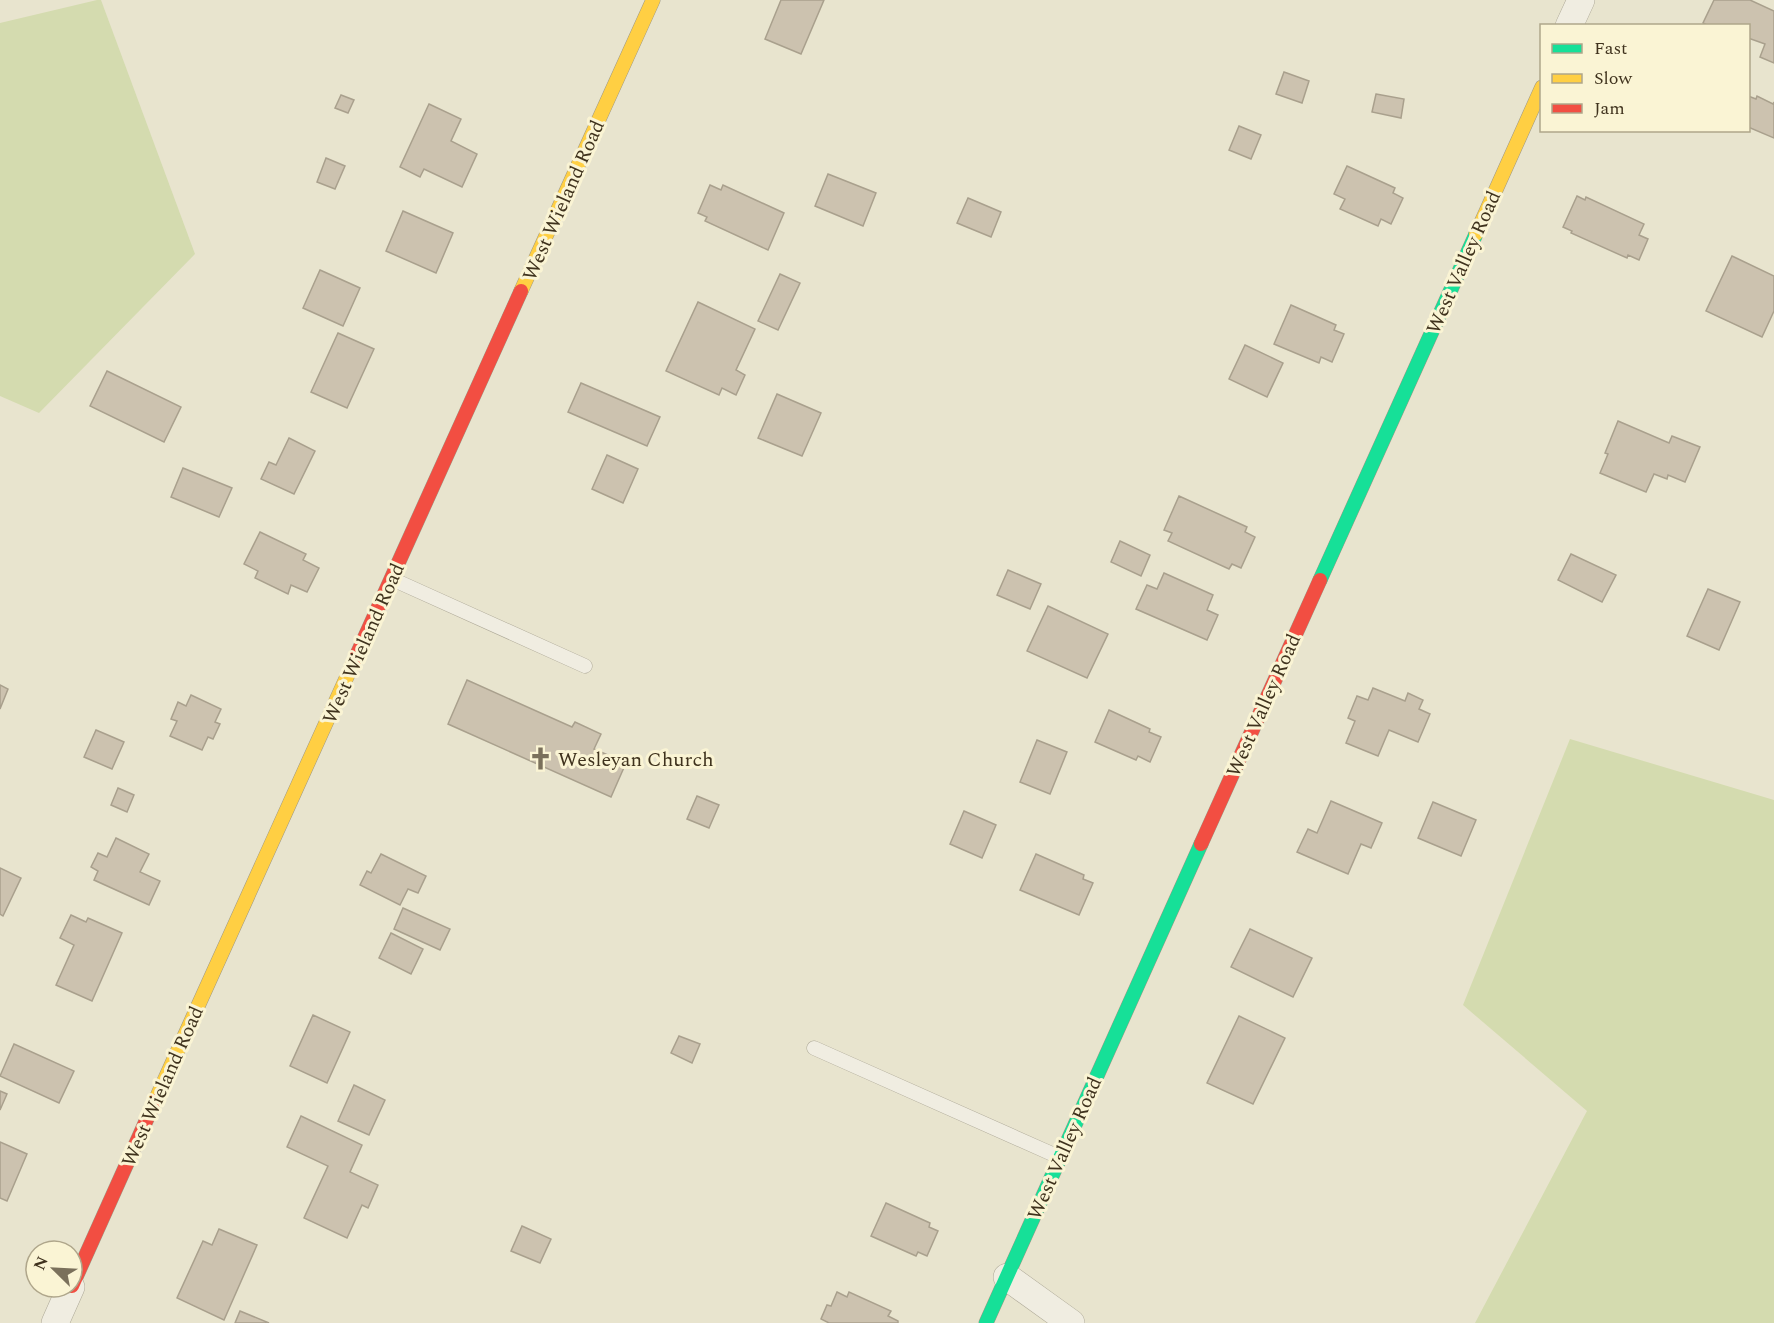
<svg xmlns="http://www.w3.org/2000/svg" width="1774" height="1323" font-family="Spectral,serif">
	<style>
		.green { fill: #d4dbaf }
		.building { fill: #ccc2af; stroke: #a9a08d; stroke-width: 1.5 }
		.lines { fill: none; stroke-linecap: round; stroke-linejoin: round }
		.lane-casing { stroke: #ada897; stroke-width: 15 }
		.street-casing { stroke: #ada897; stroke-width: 28 }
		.fast-casing { stroke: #9d9886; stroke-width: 15 }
		.slow-casing { stroke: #9d9886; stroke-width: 15 }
		.jam-casing { stroke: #9d9886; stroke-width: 15 }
		.lane { stroke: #f0ede1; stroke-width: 14 }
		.street { stroke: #f0ede1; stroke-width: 27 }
		.fast { stroke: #16e098; stroke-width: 14 }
		.slow { stroke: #ffcf43; stroke-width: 14 }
		.jam { stroke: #f24e42; stroke-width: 14 }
		.labels { text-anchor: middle; stroke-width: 6; stroke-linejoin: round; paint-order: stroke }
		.street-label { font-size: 20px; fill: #3f321d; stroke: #faf4d4 }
		.poi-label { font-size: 20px; fill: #3f321d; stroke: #faf4d4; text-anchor: start }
	</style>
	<rect width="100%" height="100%" fill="#e8e4ce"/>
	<!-- green -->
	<g class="green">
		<path d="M97 0H101L195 254 39 413 0 396V23Z"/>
		<path d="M1570 739 1774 800V1323H1475L1587 1111 1463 1005Z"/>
	</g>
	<!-- building -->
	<g class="building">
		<path d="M781 0H824L801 54 765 39Z"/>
		<path d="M1714 0H1750L1774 11V63L1760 57 1765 44 1748 38V26H1709L1703 23Z"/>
		<path d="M1284 72 1309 81 1302 103 1276 94Z"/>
		<path d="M1376 94 1404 99 1401 118 1372 112Z"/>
		<path d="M341 95 354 100 348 113 335 108Z"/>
		<path d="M1748 96 1756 99 1757 96 1773 104 1774 102V138L1748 127Z"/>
		<path d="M429 104 461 119 451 141 477 154 462 187 424 169 420 177 400 167Z"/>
		<path d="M1239 126 1261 135 1251 159 1229 150Z"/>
		<path d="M326 158 345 166 335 189 317 182Z"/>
		<path d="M1347 166 1395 188 1393 193 1403 198 1391 224 1381 219 1378 226 1340 209 1345 199 1334 194Z"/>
		<path d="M828 174 876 193 863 226 815 206Z"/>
		<path d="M710 185 721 190 723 185 784 213 768 250 705 221 707 217 698 213Z"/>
		<path d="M1577 196 1585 200 1586 197 1644 224 1639 235 1648 239 1639 260 1628 255 1627 258 1571 233 1572 231 1563 227Z"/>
		<path d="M968 198 1001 212 991 237 957 223Z"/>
		<path d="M403 211 453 233 436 273 386 251Z"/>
		<path d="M1732 256 1774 276V311L1762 337 1706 311Z"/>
		<path d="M320 270 360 288 343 326 303 308Z"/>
		<path d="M780 274 800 283 778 330 758 321Z"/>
		<path d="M698 302 755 329 736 370 745 375 736 395 722 388 719 395 666 371Z"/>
		<path d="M1291 305 1336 325 1334 330 1344 334 1332 362 1321 357 1319 363 1274 344Z"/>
		<path d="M338 333 374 349 347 408 311 392Z"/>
		<path d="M1245 345 1283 363 1267 397 1229 379Z"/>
		<path d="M107 371 181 407 164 442 90 406Z"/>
		<path d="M581 383 660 417 647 446 568 412Z"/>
		<path d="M777 394 821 413 802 456 758 438Z"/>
		<path d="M1618 421 1669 443 1672 436 1700 447 1685 482 1668 475 1667 479 1654 474 1646 492 1600 473 1608 454 1605 453Z"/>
		<path d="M289 438 315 451 294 494 261 479 269 462 276 465Z"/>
		<path d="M607 455 638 469 623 503 592 489Z"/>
		<path d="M183 468 232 488 219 517 171 497Z"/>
		<path d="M1179 496 1247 527 1245 532 1255 537 1241 568 1232 564 1229 569 1168 541 1172 533 1164 530Z"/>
		<path d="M260 532 306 554 303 560 319 568 307 592 291 585 288 594 255 578 258 571 244 564Z"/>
		<path d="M1120 541 1150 555 1141 576 1111 562Z"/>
		<path d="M1571 554 1616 575 1602 602 1558 580Z"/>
		<path d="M1008 570 1041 584 1030 609 997 595Z"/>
		<path d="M1164 573 1213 595 1207 610 1218 615 1207 640 1136 609 1147 585 1157 589Z"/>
		<path d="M1708 589 1740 602 1719 650 1687 636Z"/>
		<path d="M1048 606 1108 634 1087 678 1027 651Z"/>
		<path d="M467 680 572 727 575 722 601 734 594 749 626 763 611 797 448 724Z"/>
		<path d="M0 685 8 689 0 709Z"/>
		<path d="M1373 688 1405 701 1408 693 1423 700 1419 709 1430 714 1418 742 1389 730 1378 756 1346 743 1355 721 1348 718 1357 696 1368 700Z"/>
		<path d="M191 695 221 709 215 722 220 724 213 739 208 737 202 750 170 736 177 721 171 719 178 702 186 706Z"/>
		<path d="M1109 710 1150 729 1149 732 1161 737 1150 762 1138 756 1136 760 1095 742Z"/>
		<path d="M96 730 124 742 112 769 84 757Z"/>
		<path d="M1037 740 1067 752 1050 794 1020 782Z"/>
		<path d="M118 788 134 795 127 812 111 805Z"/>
		<path d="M697 796 719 805 709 828 687 819Z"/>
		<path d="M1331 801 1382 823 1371 848 1361 844 1348 874 1297 852 1308 829 1317 833Z"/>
		<path d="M1433 802 1476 820 1461 856 1418 838Z"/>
		<path d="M964 811 996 825 982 858 950 844Z"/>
		<path d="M116 838 149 854 140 872 160 881 149 905 94 880 98 871 91 867 98 853 107 857Z"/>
		<path d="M381 854 426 876 418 893 408 889 400 905 360 885 367 871 371 873Z"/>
		<path d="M1036 854 1084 875 1083 879 1093 883 1079 915 1020 890Z"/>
		<path d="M0 868 21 878 3 916 0 914Z"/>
		<path d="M403 908 450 929 440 950 394 929Z"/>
		<path d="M71 915 86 922 88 918 122 933 92 1001 56 985 74 945 60 938Z"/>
		<path d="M1250 929 1312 958 1293 997 1231 967Z"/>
		<path d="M391 933 423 949 411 974 379 958Z"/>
		<path d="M313 1015 350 1032 327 1083 290 1066Z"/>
		<path d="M1239 1016 1285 1038 1253 1104 1207 1083Z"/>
		<path d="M679 1036 700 1044 692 1063 671 1053Z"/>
		<path d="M14 1044 74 1071 59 1103 0 1076Z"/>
		<path d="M354 1085 385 1100 369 1135 338 1121Z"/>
		<path d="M0 1091 7 1094 0 1110Z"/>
		<path d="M301 1116 362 1145 350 1172 378 1185 368 1208 362 1205 347 1238 304 1218 328 1166 287 1147Z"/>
		<path d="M0 1142 27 1154 7 1201 0 1198Z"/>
		<path d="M886 1203 930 1223 929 1227 938 1231 927 1256 918 1252 916 1256 871 1236Z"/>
		<path d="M522 1226 551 1239 540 1263 511 1251Z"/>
		<path d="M219 1229 257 1245 224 1320 177 1298 203 1241 212 1245Z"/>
		<path d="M837 1292 847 1297 849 1292 891 1311 888 1316 898 1321V1323H829L821 1319 827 1305 831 1306Z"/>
		<path d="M240 1311 269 1323H235Z"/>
	</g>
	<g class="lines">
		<defs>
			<g id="lane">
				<path d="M392 579 585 666"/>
				<path d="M814 1048 1059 1157"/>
			</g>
			<g id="street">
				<path d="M1569 26 1581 0"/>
				<path d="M1007 1277 1071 1323"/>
				<path d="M55 1323 71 1287"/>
			</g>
			<g id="fast">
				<path d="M1320 580 1476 234"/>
				<path d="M986 1323 1201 844"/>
			</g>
			<g id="slow">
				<path d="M1476 234 1542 87"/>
				<path d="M521 291 653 0"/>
				<path d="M155 1101 354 661"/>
			</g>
			<g id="jam">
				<path d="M354 661 521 291"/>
				<path d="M1201 844 1320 580"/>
				<path d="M72 1286 155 1101"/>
			</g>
		</defs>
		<!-- lane casing -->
		<use href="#lane" class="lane-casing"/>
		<!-- street casing -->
		<use href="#street" class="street-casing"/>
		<!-- fast casing -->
		<use href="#fast" class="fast-casing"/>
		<!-- slow casing -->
		<use href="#slow" class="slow-casing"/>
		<!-- jam casing -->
		<use href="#jam" class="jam-casing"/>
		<!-- lane -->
		<use href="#lane" class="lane"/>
		<!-- street -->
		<use href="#street" class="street"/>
		<!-- fast -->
		<use href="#fast" class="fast"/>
		<!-- slow -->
		<use href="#slow" class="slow"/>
		<!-- jam -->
		<use href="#jam" class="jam"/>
	</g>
	<!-- icons -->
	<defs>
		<symbol id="church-bare" viewBox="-9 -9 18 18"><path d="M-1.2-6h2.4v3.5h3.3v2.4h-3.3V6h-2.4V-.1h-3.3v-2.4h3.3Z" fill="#7a705b" stroke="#faf4d4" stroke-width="2.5" paint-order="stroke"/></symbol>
	</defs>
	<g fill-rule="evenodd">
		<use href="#church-bare" x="524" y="742" width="33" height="33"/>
	</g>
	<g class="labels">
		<!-- street labels -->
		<g class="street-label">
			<text transform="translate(563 200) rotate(-66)" y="7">West Wieland Road</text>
			<text transform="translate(1463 262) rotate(-66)" y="7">West Valley Road</text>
			<text transform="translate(363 643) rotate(-66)" y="7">West Wieland Road</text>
			<text transform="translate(1263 705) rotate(-66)" y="7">West Valley Road</text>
			<text transform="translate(162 1086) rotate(-66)" y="7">West Wieland Road</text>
			<text transform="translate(1064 1148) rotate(-66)" y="7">West Valley Road</text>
		</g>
		<!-- poi labels -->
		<g class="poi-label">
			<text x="558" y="766">Wesleyan Church</text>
		</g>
	</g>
	<!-- legend -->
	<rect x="1540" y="24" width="210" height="108" fill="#faf4d4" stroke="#afa68b" stroke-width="1.5"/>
	<rect x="1552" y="44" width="30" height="9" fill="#16e098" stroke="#afa68b" stroke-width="1.5"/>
	<text x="1594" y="54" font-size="18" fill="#3f321d">Fast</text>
	<rect x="1552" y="74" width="30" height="9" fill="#ffcf43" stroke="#afa68b" stroke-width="1.5"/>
	<text x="1594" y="84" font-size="18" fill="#3f321d">Slow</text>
	<rect x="1552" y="104" width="30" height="9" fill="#f24e42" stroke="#afa68b" stroke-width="1.5"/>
	<text x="1594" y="114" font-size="18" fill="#3f321d">Jam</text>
	<!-- north arrow -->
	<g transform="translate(54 1269) rotate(294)"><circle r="28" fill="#faf4d4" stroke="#afa68b" stroke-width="1.5"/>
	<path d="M0-4.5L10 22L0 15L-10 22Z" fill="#7a705b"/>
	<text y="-9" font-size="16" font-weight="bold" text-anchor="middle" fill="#3f321d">N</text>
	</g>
</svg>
